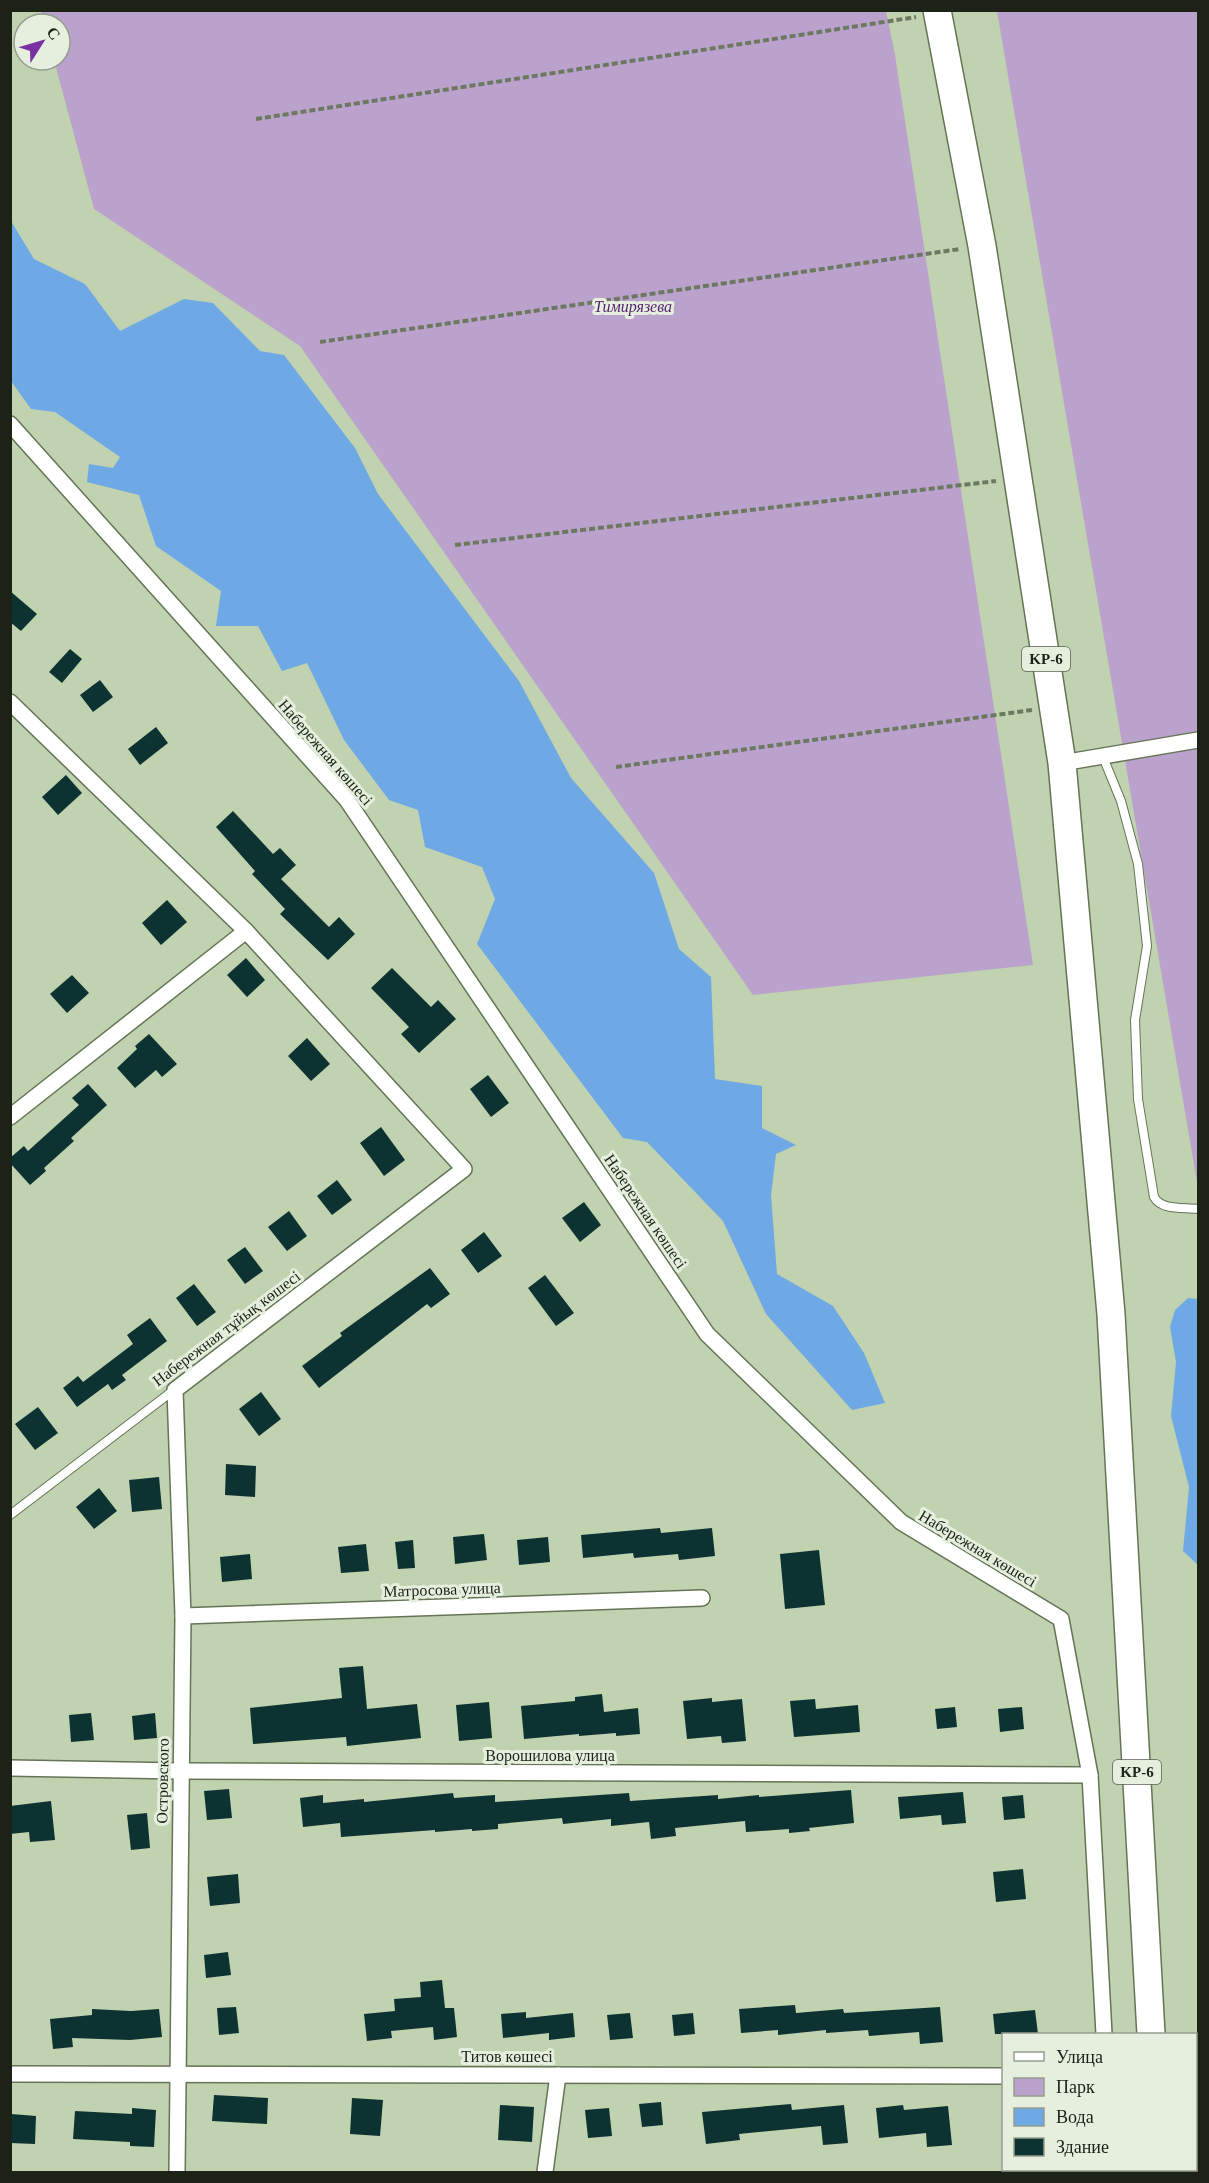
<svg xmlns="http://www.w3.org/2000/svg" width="1209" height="2183" font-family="Georgia,serif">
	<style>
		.green { fill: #baa2cc }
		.water { fill: #6ea8e5 }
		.building { fill: #0c3331 }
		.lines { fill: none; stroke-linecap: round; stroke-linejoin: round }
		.lane-casing { stroke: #647455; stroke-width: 10 }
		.street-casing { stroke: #647455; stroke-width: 18 }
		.highway-casing { stroke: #647455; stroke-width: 30 }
		.path { stroke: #6d7861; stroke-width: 4; stroke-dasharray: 6 3; stroke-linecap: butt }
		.lane { stroke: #fff; stroke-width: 8 }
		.street { stroke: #fff; stroke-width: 15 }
		.highway { stroke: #fff; stroke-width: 27 }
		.labels { text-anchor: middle; stroke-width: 6; stroke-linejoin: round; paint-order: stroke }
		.shield { fill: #e6efde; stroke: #596051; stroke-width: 1.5 }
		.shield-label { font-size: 15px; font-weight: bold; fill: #1c2215 }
		.park-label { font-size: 16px; font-style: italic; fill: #521e70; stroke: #e6efde }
		.street-label { font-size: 16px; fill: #1c2215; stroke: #e6efde }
	</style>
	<rect width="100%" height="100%" fill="#c0d2b0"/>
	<!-- green -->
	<g class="green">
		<path d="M41 11H886L895 55 1033 965 753 995 300 346 94 209 54 60H60V24H45Z"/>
		<path d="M997 11H1198V1188Z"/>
	</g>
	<!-- water -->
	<g class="water">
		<path d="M11 221 34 259 85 284 120 331 184 299 213 303 260 351 284 355 355 448 378 494 519 681 571 778 654 873 679 949 711 977 715 1079 762 1086V1128L796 1145 776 1154 771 1195 777 1274 833 1306 864 1353 885 1403 852 1410 766 1314 723 1221 647 1142 623 1138 477 944 495 899 482 867 425 847 418 810 389 800 344 740 307 663 282 671 258 626H216L221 591 156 546 139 495 87 482 89 464 113 468 120 457 55 412 31 409 11 381Z"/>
		<path d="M1188 1298 1198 1299V1565L1183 1551 1189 1487 1171 1416 1176 1362 1170 1327 1175 1310Z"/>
	</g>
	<!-- building -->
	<g class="building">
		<path d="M10 591 37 614 21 631 10 622Z"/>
		<path d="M70 649 82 659 62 683 49 672Z"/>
		<path d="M100 680 113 697 93 712 80 695Z"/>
		<path d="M156 727 168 743 140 765 128 749Z"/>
		<path d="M66 775 82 793 58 815 42 797Z"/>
		<path d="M233 811 273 854 280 848 296 865 281 879 329 927 339 917 355 934 328 960 280 914 285 909 252 874 255 871 216 827Z"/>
		<path d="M167 900 187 922 161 945 142 923Z"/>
		<path d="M246 958 265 980 247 997 227 975Z"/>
		<path d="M392 968 431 1007 438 1000 456 1019 419 1053 401 1034 409 1027 371 988Z"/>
		<path d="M72 975 89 993 67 1013 50 994Z"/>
		<path d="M149 1034 177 1064 162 1077 156 1070 135 1088 117 1068 137 1049 135 1046Z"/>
		<path d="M307 1038 330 1064 311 1081 288 1056Z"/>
		<path d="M488 1075 509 1103 491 1117 470 1089Z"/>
		<path d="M88 1084 107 1105 71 1138 74 1141 44 1168 46 1171 30 1185 10 1163V1158L24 1146 28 1151 79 1105 72 1098Z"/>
		<path d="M381 1127 405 1160 384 1176 360 1143Z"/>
		<path d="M337 1180 352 1200 332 1215 317 1196Z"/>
		<path d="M584 1202 601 1225 580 1242 562 1218Z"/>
		<path d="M289 1211 307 1236 287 1251 268 1227Z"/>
		<path d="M484 1232 502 1256 478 1273 461 1250Z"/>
		<path d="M245 1247 263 1271 245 1284 227 1260Z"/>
		<path d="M430 1268 450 1294 431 1308 427 1304 319 1388 302 1366 342 1336 340 1333Z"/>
		<path d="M545 1275 574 1313 556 1326 528 1288Z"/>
		<path d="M194 1284 216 1312 197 1326 176 1298Z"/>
		<path d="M150 1318 167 1341 122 1375 126 1380 112 1390 108 1384 77 1407 63 1388 78 1376 83 1382 133 1344 127 1335Z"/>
		<path d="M261 1392 281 1419 259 1436 239 1409Z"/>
		<path d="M38 1407 58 1433 35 1450 15 1424Z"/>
		<path d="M226 1464 256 1466 255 1497 225 1495Z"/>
		<path d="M159 1477 162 1509 132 1512 129 1480Z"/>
		<path d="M99 1488 117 1511 94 1529 76 1507Z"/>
		<path d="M660 1528 661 1533 712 1528 715 1556 679 1560 678 1554 634 1558 633 1553 583 1558 581 1535Z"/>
		<path d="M484 1534 487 1560 455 1564 453 1537Z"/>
		<path d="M548 1537 550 1562 519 1565 517 1540Z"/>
		<path d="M413 1540 415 1568 398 1569 395 1542Z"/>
		<path d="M366 1544 369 1571 341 1573 338 1547Z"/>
		<path d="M819 1550 825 1605 785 1609 780 1554Z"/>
		<path d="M250 1554 252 1579 222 1582 220 1557Z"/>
		<path d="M363 1666 367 1709 417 1704 421 1738 347 1746 346 1737 253 1744 250 1708 342 1698 339 1668Z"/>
		<path d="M602 1694 604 1712 638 1708 640 1734 616 1736V1733L579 1736V1734L524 1739 521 1706 575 1701V1697Z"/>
		<path d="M712 1698V1702L742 1699 746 1741 722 1743 721 1736 687 1739 683 1701Z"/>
		<path d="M815 1699 816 1709 858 1705 860 1732 794 1737 790 1701Z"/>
		<path d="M489 1702 492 1738 459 1741 456 1705Z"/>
		<path d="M955 1707 957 1727 937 1729 935 1709Z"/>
		<path d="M1022 1707 1024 1729 1000 1732 998 1709Z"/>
		<path d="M91 1713 94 1740 71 1742 69 1715Z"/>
		<path d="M155 1713 157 1738 134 1740 132 1716Z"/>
		<path d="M229 1789 232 1818 207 1820 204 1791Z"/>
		<path d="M851 1790 854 1823 809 1828 810 1831 789 1833V1829L746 1832 745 1821 675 1828 676 1836 651 1839 649 1822 611 1826V1819L563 1824 562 1818 498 1824V1829L472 1831V1829L435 1832V1830L341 1837 340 1823 303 1827 300 1798 323 1795V1803L364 1799V1802L453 1793 454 1798 495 1795V1802L629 1793 630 1801 718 1795V1799L759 1795V1797Z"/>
		<path d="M963 1792 966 1823 942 1825 941 1815 900 1819 898 1797Z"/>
		<path d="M1023 1795 1025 1818 1004 1820 1002 1797Z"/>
		<path d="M51 1801 55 1840 30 1842 29 1832 10 1834V1806Z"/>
		<path d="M147 1813 150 1848 131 1850 127 1815Z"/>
		<path d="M1023 1869 1026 1899 996 1902 993 1872Z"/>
		<path d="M238 1874 240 1903 210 1906 207 1877Z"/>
		<path d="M228 1952 231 1975 206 1978 204 1955Z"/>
		<path d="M442 1980 445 2008H454L457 2037 434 2040 433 2027 391 2031 392 2038 367 2041 364 2014 395 2011 394 1999 421 1997 420 1982Z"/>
		<path d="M795 2005 796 2013 843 2009 844 2013 940 2007 943 2042 920 2044 919 2032 869 2036 868 2030 826 2033V2030L778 2035V2030L741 2033 739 2009Z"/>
		<path d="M236 2007 239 2033 219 2035 217 2008Z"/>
		<path d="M92 2009 131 2011 159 2009 162 2037 130 2040 72 2038 73 2047 53 2049 50 2019 92 2015Z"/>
		<path d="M1035 2010 1038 2034H995L993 2014Z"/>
		<path d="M526 2012V2018L573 2013 575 2037 549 2040V2033L503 2038 501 2014Z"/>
		<path d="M630 2013 633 2038 610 2040 607 2015Z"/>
		<path d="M693 2013 695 2034 674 2036 672 2015Z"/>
		<path d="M214 2095 268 2098 267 2124 212 2121Z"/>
		<path d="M352 2098 383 2100 380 2136 350 2134Z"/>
		<path d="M661 2102 663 2125 642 2127 639 2104Z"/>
		<path d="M791 2104 792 2110 844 2105 848 2143 823 2145 821 2126 739 2134 740 2140 706 2144 702 2112Z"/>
		<path d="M500 2105 534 2107 532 2142 498 2140Z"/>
		<path d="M903 2105 904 2110 948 2106 952 2145 927 2147 926 2133 879 2138 876 2108Z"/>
		<path d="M132 2108 156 2110 154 2147 130 2146V2142L73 2139 75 2111 132 2114Z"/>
		<path d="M609 2108 612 2136 588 2138 585 2110Z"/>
		<path d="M11 2114 36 2116 35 2144 10 2143Z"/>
	</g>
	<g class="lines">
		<defs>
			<g id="lane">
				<path d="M1103 757 1121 801 1138 864 1147 946 1135 1020 1138 1099 1154 1197C1162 1211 1184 1207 1198 1209"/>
				<path d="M10 1515 174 1390"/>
				<path d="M1066 2170V2172"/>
			</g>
			<g id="street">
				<path d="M10 424 347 800 707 1334 901 1522 1061 1619 1090 1775 1104 2034"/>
				<path d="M10 702 246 931 464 1169 175 1390 183 1616 177 2172"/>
				<path d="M1062 763 1198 740"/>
				<path d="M10 1117 246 931"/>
				<path d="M183 1616 702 1598"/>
				<path d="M10 1768 180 1771 1090 1775"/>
				<path d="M1196 2072 1198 2071"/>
				<path d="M10 2074 1004 2076"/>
				<path d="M545 2172 558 2075"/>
			</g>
			<g id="highway">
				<path d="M937 10 982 246 1062 763 1111 1314 1151 2034"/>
				<path d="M1159 2170V2172"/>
			</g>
		</defs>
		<!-- lane casing -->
		<use href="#lane" class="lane-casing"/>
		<!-- street casing -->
		<use href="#street" class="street-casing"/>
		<!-- highway casing -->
		<use href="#highway" class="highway-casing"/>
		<!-- path -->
		<g class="path">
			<path d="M256 119 916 17"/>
			<path d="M320 342 960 249"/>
			<path d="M455 545 996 481"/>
			<path d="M616 767 1032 710"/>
		</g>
		<!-- lane -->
		<use href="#lane" class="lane"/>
		<!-- street -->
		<use href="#street" class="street"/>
		<!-- highway -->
		<use href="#highway" class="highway"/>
	</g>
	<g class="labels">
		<!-- shield labels -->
		<g class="shield">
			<rect x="1022" y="647" width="48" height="24" rx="4.5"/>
			<rect x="1113" y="1760" width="48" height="24" rx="4.5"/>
		</g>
		<g class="shield-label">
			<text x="1046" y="664">KP-6</text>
			<text x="1137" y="1777">KP-6</text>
		</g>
		<!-- park labels -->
		<g class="park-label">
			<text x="633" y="312">Тимирязева</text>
		</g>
		<!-- street labels -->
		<g class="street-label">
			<text transform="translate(326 752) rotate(49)" y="6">Набережная көшесі</text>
			<text transform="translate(646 1211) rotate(56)" y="6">Набережная көшесі</text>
			<text transform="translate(226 1328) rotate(-37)" y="6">Набережная тұйық көшесі</text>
			<text transform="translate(978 1548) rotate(31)" y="6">Набережная көшесі</text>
			<text transform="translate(442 1589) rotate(-2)" y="6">Матросова улица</text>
			<text x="550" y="1761">Ворошилова улица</text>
			<text transform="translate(162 1781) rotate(-89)" y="6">Островского</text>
			<text x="507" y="2062">Титов көшесі</text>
		</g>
	</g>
	<!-- border -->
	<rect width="1209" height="2183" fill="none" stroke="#1c2215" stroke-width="24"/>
	<!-- legend -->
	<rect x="1002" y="2033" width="195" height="138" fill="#e6efde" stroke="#959d8e" stroke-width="1.5"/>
	<rect x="1014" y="2052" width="30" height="9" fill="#ffffff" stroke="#959d8e" stroke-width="1.5"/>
	<text x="1056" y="2063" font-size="18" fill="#1c2215">Улица</text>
	<rect x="1014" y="2078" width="30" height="18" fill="#baa2cc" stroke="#959d8e" stroke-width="1.5"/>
	<text x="1056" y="2093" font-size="18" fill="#1c2215">Парк</text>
	<rect x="1014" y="2108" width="30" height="18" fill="#6ea8e5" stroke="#959d8e" stroke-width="1.5"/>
	<text x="1056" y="2123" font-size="18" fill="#1c2215">Вода</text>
	<rect x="1014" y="2138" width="30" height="18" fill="#0c3331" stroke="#959d8e" stroke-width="1.5"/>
	<text x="1056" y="2153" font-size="18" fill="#1c2215">Здание</text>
	<!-- north arrow -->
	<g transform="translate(42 42) rotate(53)"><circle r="28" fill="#e6efde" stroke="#959d8e" stroke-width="1.5"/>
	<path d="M0-4.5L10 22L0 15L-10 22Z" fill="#7830a2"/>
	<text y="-9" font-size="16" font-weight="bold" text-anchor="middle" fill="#1c2215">С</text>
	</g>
</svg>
